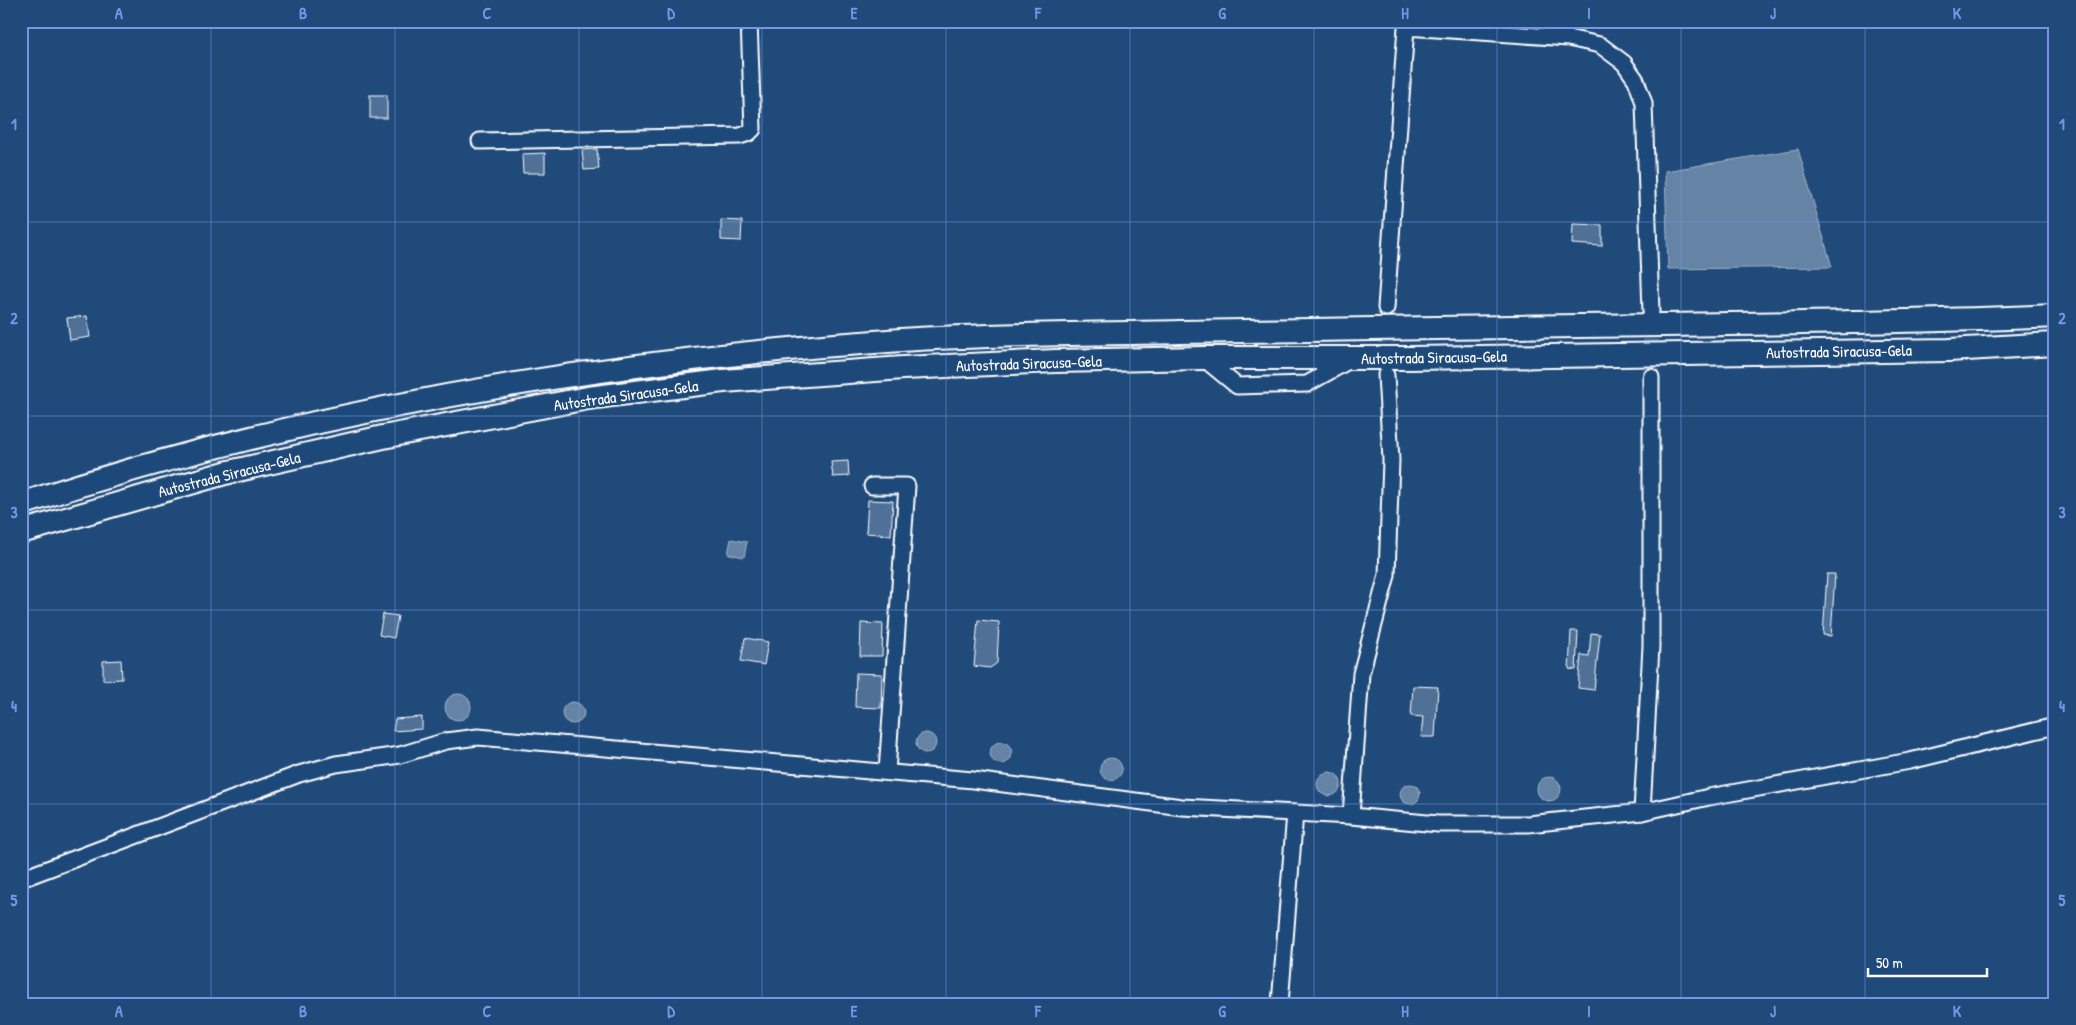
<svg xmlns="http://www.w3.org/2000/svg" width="2076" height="1025" font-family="'Patrick Hand',sans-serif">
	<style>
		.water { fill: #6583a4; stroke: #a3b5c8 }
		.building { fill: #507197; stroke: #fff }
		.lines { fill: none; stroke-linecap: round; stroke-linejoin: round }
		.minor-tunnel { stroke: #41658e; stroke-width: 15; stroke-dasharray: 15 8; stroke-linecap: butt }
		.minor-casing { stroke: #fff; stroke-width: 19 }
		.highway-casing { stroke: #fff; stroke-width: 26 }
		.minor { stroke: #1f4a7a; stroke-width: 15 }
		.highway { stroke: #1f4a7a; stroke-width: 22 }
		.grid { fill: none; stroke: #7795e8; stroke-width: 1; stroke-opacity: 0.55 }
		.labels { text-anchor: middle; stroke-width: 4.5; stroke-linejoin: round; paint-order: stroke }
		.street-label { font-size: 16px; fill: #fff; stroke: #1f4a7a }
		.neatline { fill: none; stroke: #7795e8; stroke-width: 2 }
		.grid-label { font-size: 16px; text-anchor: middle; font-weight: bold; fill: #7795e8 }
	</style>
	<rect width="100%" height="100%" fill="#1f4a7a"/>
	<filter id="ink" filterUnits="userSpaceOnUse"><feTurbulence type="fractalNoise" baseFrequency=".02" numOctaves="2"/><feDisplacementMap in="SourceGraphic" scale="10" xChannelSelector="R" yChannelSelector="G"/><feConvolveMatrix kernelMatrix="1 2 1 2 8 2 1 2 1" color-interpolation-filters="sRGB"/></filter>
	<g filter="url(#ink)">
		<!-- water -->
		<g class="water">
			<path d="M1798 149 1832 267 1668 269 1665 171Z"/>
			<path d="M731 539 747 542 744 557 728 554Z"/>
			<circle cx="458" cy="707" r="13"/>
			<circle cx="573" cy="713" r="11"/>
			<circle cx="926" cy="743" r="10"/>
			<circle cx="1001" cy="753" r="11"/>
			<circle cx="1111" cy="769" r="11"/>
			<circle cx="1329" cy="784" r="12"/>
			<circle cx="1549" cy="789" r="12"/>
			<circle cx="1410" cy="794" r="10"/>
		</g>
		<!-- building -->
		<g class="building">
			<rect x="370" y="95" width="17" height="23"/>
			<path d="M597 149 599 169 584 170 582 150Z"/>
			<path d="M545 153V173H523L522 154Z"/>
			<path d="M721 220 742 221 741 241 721 240Z"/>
			<path d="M1573 224 1602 225V246L1572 244Z"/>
			<path d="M87 316 90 337 70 340 67 318Z"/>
			<path d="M848 461 849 476 833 477 831 462Z"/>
			<path d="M868 500 893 501 891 535 866 533Z"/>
			<path d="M1827 574H1835L1831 636 1823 635Z"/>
			<path d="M383 614 398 616 394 638 379 635Z"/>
			<path d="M978 620 999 622 997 663 990 668 974 666Z"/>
			<path d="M861 623 883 624 882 656H860Z"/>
			<path d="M1571 631H1578L1576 670 1569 669Z"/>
			<path d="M1591 633 1600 634 1594 690 1578 688 1581 655 1589 656Z"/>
			<path d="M745 638 768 642 764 665 741 661Z"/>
			<path d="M121 660 122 679 103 680V661Z"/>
			<path d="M856 673 882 674 881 708 855 707Z"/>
			<path d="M1413 686 1438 687 1435 737H1421L1423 717 1411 716Z"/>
			<path d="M422 717V729L393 731 395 719Z"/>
		</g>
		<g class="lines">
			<!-- minor-tunnel -->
			<g class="minor-tunnel">
				<path d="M1651 316V377"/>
				<path d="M1386 366V319"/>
			</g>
			<defs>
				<g id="minor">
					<path d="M480 141 740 136 749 133 753 129 749 21"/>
					<path d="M1386 308 1406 27 1568 38 1600 45 1624 63 1636 80 1644 103 1651 312"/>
					<path d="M1203 358 1237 386 1307 384 1350 360"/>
					<path d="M872 486H907L887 772"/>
					<path d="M1642 812 1651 646V377"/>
					<path d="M1351 816 1361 674 1387 575 1391 460 1386 375"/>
					<path d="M21 879 299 774 336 764 400 755 446 741 478 737 973 780 1182 807 1351 816 1438 824H1528L1642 812 1709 797 1910 761 2055 726"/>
					<path d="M1280 1004 1295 813"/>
				</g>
				<g id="highway">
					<path d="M21 504C305 410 603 360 901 340 993 334 1086 334 1179 332 1340 329 1502 327 1663 325 1794 323 1924 322 2055 316"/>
					<path d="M21 532 225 473 383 437 588 398 723 381 903 368 1056 361 1203 358H1410L1949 350 2055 344"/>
				</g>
			</defs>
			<!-- minor casing -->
			<use href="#minor" class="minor-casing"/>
			<!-- highway casing -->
			<use href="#highway" class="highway-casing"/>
			<!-- minor -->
			<use href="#minor" class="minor"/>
			<!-- highway -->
			<use href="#highway" class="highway"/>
		</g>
	</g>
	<!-- grid -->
	<path class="grid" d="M211 21V1004M395 21V1004M579 21V1004M762 21V1004M946 21V1004M1130 21V1004M1314 21V1004M1497 21V1004M1681 21V1004M1865 21V1004M21 222H2055M21 416H2055M21 610H2055M21 804H2055"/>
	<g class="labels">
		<!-- street labels -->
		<g class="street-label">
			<text transform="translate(1839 351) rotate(-1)" y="6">Autostrada Siracusa-Gela</text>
			<text transform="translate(1434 357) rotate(-1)" y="6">Autostrada Siracusa-Gela</text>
			<text transform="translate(1029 363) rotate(-2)" y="6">Autostrada Siracusa-Gela</text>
			<text transform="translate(626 395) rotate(-8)" y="6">Autostrada Siracusa-Gela</text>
			<text transform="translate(229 474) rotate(-14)" y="6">Autostrada Siracusa-Gela</text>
		</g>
	</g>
	<!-- margin -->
	<rect width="2076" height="1025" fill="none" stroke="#1f4a7a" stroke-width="55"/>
	<!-- scale -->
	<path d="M1868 968v8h119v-8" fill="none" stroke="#ffffff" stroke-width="2.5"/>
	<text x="1876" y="968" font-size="15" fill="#ffffff" stroke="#1f4a7a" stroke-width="4" paint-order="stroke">50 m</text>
	<rect x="28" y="28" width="2020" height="970" class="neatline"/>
	<g class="grid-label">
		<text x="119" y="19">A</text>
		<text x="303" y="19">B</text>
		<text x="487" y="19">C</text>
		<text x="671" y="19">D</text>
		<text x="854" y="19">E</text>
		<text x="1038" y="19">F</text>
		<text x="1222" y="19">G</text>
		<text x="1405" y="19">H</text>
		<text x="1589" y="19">I</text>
		<text x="1773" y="19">J</text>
		<text x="1957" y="19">K</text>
		<text x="14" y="130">1</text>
		<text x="2062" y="130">1</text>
		<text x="14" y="324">2</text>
		<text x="2062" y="324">2</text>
		<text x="14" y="518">3</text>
		<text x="2062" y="518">3</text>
		<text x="14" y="712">4</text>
		<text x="2062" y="712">4</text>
		<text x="14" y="906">5</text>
		<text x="2062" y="906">5</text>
		<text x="119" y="1017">A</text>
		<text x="303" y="1017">B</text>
		<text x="487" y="1017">C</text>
		<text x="671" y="1017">D</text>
		<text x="854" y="1017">E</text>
		<text x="1038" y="1017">F</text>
		<text x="1222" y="1017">G</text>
		<text x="1405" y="1017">H</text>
		<text x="1589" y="1017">I</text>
		<text x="1773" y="1017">J</text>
		<text x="1957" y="1017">K</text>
	</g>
</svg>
